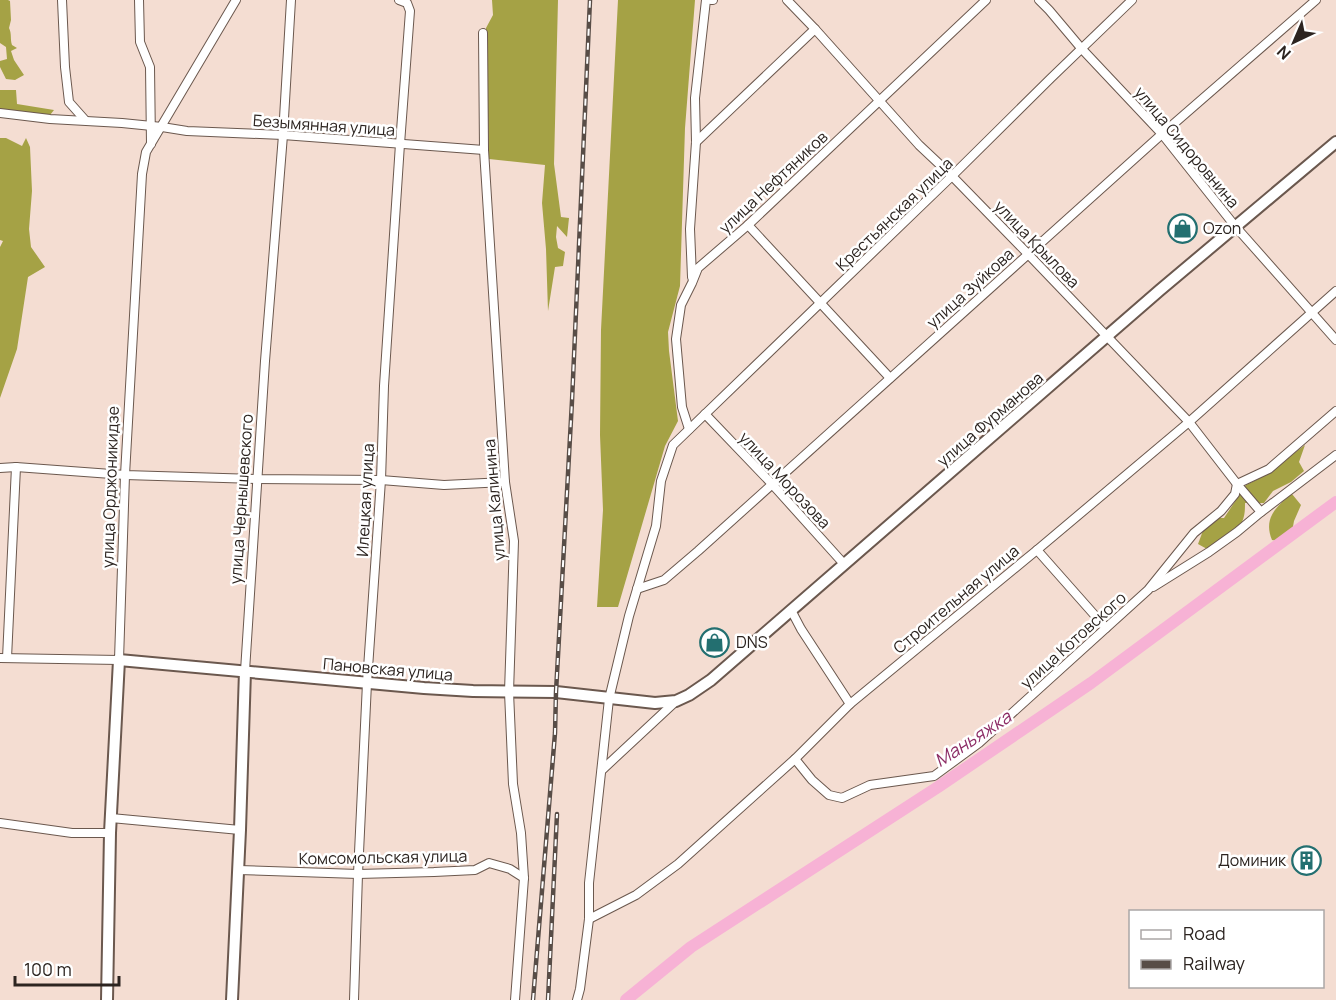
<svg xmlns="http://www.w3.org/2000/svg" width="1336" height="1000" font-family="Manrope,sans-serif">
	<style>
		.forest { fill: #a5a245 }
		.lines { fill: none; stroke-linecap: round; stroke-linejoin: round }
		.river { stroke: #f7b2d5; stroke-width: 12 }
		.street-casing { stroke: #6b584e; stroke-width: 10 }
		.secondary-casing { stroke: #6b584e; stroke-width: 14 }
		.street { stroke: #fff; stroke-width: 8 }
		.secondary { stroke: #fff; stroke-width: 10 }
		.rail-casing { stroke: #584d47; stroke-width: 4.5 }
		.rail { stroke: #fff; stroke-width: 2; stroke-dasharray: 7; stroke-linecap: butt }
		.labels { text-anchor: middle; stroke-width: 5; stroke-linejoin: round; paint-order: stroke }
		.street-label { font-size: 16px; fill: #2c2420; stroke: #fff }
		.poi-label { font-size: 16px; fill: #2c2420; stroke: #fff; text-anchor: start }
		.water-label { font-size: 18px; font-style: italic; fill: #8c2b65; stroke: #fff }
	</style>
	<rect width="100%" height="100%" fill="#f4ddd2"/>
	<!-- forest -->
	<g class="forest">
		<path d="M0 0H8L10 1 11 20 9 28C12 34 10 39 12 45L17 48 11 51 14 60 24 75 15 80 6 79 0 67V61L7 59 6 47 0 43Z"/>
		<path d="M492 0H558L554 164 561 217 569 218 567 237 557 226 556 237 558 248 565 252 563 266 555 267 548 311 546 249 542 203 545 165 489 159 486 28 493 15Z"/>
		<path d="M618 0H695L685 128 680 286 668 332 669 351 678 421 665 446 618 607H597L603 510 600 435 601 330Z"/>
		<path d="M0 90H16L17 104 54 110 50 115 0 109Z"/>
		<path d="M0 138H6L22 146 26 138 30 147 32 191 29 229 31 247 45 267 28 277 17 349 0 398V247L3 241 0 240Z"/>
		<path d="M1305 445 1299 462 1304 471 1291 482 1273 491 1264 503H1245C1245 509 1245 516 1242 522 1235 531 1217 543 1207 549L1198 544 1204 528 1216 518H1224L1246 485 1260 478Z"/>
		<path d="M1292 494 1301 505 1294 521 1292 532 1278 541 1272 540C1263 519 1276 506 1292 494Z"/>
	</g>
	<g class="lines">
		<!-- river -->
		<path class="river" d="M626 1000 691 947 938 787 1091 683 1336 502"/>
		<defs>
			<g id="street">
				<path d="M62 0 65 67 69 102 85 120"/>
				<path d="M139 0 140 42 150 67 151 144"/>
				<path d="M711 0H713"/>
				<path d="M787 0 815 29 919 145 952 176 1028 254 1189 422 1237 484 1261 512"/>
				<path d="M1039 0 1049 10 1081 48 1162 134 1235 226 1336 340"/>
				<path d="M483 33 484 150 505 482 514 541 509 692 513 784 521 833 524 878 515 1000"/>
				<path d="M0 113 50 119 122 123 162 127 187 131 283 135 484 150"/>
				<path d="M696 142 815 29"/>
				<path d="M748 225 890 378"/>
				<path d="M692 277 690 229 696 142 695 98 706 0"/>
				<path d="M705 414 772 484 844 564"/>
				<path d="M689 429 682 407 676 339 681 305 692 283 698 268 748 225 986 0"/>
				<path d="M0 468 16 467 125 475 257 479 381 480 444 485 505 482"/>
				<path d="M1037 550 1106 628"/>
				<path d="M1153 587 1209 552 1237 532 1261 512 1336 455"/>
				<path d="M637 589 664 580 698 551 1162 134 1316 0"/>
				<path d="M791 610 801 629 850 704"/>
				<path d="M0 658 119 660 125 475 142 174 146 152 236 0"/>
				<path d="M7 658 16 467"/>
				<path d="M245 671 265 361 283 135 291 0"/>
				<path d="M795 759 812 780 829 795 842 798 870 785 934 776 979 743 1148 590 1194 533 1221 511 1235 494 1237 484 1269 469 1336 411"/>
				<path d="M602 770 675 702"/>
				<path d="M111 818 240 830"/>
				<path d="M0 823 72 833H110"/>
				<path d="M238 870 358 874 434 872 475 870 489 863 510 869 524 878"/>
				<path d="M589 919 636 895 678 864 795 759 850 704 1037 550 1189 422 1336 291"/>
				<path d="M354 1000 358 874 367 683 381 480 384 386 400 144 410 11 407 3 399 0"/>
				<path d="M577 1000 580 989 589 919V883L609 699 629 616 656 526 661 481 673 445 952 176 1051 78 1132 0"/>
			</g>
			<g id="secondary">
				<path d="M107 1000 110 833 119 660 424 688 473 691 556 692 655 703 676 701 689 695 711 680 1160 290 1336 142"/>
				<path d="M232 1000 240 830 245 671"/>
			</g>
		</defs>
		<!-- street casing -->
		<use href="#street" class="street-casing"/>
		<!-- secondary casing -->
		<use href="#secondary" class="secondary-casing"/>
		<!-- street -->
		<use href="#street" class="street"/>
		<!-- secondary -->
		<use href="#secondary" class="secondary"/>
		<defs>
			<g id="rail">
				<path d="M533 1000 555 733 556 692 572 401 590 0"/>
				<path d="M548 1000 557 814"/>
			</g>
		</defs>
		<!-- rail casing -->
		<use href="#rail" class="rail-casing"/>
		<!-- rail -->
		<use href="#rail" class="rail"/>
	</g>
	<!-- icons -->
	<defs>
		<symbol id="shop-ring" viewBox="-11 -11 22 22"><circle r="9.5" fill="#fff" stroke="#236f70" stroke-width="1.5"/><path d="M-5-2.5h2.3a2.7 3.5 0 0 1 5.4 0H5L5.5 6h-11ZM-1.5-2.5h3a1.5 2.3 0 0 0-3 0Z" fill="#236f70"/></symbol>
		<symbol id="building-ring" viewBox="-11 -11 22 22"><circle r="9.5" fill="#fff" stroke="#236f70" stroke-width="1.5"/><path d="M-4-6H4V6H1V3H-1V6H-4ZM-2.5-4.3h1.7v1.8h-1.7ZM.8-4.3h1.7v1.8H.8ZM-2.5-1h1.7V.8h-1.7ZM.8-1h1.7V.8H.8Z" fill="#236f70"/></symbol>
	</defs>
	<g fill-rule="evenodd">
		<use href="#shop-ring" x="1166" y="212" width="33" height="33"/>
		<use href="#shop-ring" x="698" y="626" width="33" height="33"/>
		<use href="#building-ring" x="1290" y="844" width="33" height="33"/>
	</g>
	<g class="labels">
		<!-- street labels -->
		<g class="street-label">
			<text transform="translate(324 125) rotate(4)" y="6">Безымянная улица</text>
			<text transform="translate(1187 147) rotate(50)" y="6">улица Сидоровнина</text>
			<text transform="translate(773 182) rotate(-43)" y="6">улица Нефтяников</text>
			<text transform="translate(894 214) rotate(-44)" y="6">Крестьянская улица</text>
			<text transform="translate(1037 244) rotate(46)" y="6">улица Крылова</text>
			<text transform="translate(970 288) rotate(-42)" y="6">улица Зуйкова</text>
			<text transform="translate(990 419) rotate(-41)" y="6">улица Фурманова</text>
			<text transform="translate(785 480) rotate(47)" y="6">улица Морозова</text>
			<text transform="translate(110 487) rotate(-88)" y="6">улица Орджоникидзе</text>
			<text transform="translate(241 499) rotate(-86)" y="6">улица Чернышевского</text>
			<text transform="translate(365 500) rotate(-87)" y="6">Илецкая улица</text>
			<text transform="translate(494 500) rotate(-95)" y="6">улица Калинина</text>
			<text transform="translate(956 599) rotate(-40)" y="6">Строительная улица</text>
			<text transform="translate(1073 640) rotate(-42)" y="6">улица Котовского</text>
			<text transform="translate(388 669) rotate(5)" y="6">Пановская улица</text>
			<text transform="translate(383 857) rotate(-1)" y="6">Комсомольская улица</text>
		</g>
		<!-- poi labels -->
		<g class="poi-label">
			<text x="1203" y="234">Ozon</text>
			<text x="736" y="648">DNS</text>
			<text x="1286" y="866" text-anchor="end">Доминик</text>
		</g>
		<!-- water labels -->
		<g class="water-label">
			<text transform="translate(973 739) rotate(-33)" y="6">Маньяжка</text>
		</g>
	</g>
	<!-- legend -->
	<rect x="1129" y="910" width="195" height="78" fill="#ffffff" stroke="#aba7a6" stroke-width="1.5"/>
	<rect x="1141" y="930" width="30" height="9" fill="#ffffff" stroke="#aba7a6" stroke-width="1.5"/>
	<text x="1183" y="940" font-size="18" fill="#2c2420">Road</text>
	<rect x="1141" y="960" width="30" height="9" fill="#584d47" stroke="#aba7a6" stroke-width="1.5"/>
	<text x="1183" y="970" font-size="18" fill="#2c2420">Railway</text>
	<!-- north arrow -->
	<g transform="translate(1294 42) rotate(224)" stroke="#ffffff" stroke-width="4.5" paint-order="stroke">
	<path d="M0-4.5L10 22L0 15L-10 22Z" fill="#2c2420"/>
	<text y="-9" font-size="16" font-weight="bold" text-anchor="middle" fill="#2c2420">N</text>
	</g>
	<!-- scale -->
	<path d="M15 976v9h104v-9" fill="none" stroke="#2c2420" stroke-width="3"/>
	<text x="24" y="976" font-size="18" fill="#2c2420" stroke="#ffffff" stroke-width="4.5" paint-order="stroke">100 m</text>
</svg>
